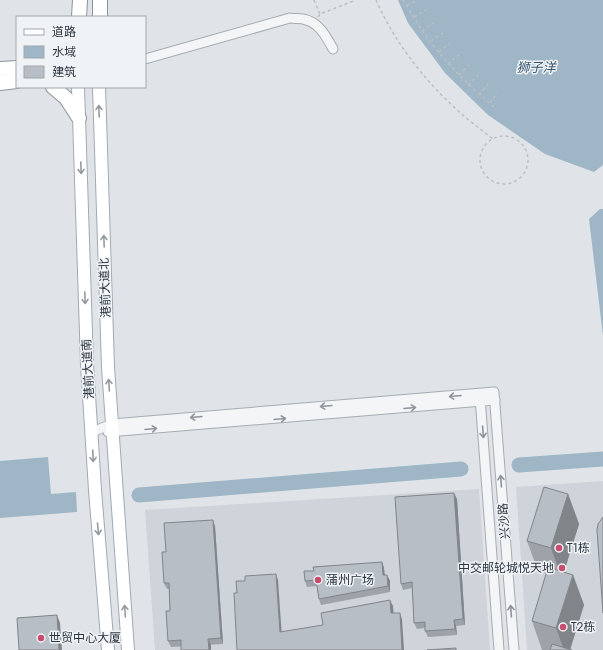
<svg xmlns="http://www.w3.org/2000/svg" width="603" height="650" font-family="Jost,'Noto Sans SC',sans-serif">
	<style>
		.built { fill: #cfd4da }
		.water { fill: #9eb6c6 }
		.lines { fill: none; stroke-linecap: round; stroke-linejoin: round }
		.river { stroke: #9eb6c6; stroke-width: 15 }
		.minor-casing { stroke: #a6acb2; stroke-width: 11 }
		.major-casing { stroke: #a0aab3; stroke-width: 14 }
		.highway-casing { stroke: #89949e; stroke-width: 16 }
		.path { stroke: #bbbfc3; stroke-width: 1.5; stroke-dasharray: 3 3; stroke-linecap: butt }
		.minor { stroke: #f3f5f7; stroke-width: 9 }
		.major { stroke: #fff; stroke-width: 12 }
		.highway { stroke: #fff; stroke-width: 14 }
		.wall { fill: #9ea3a9 }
		.shaded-wall { fill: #81858a }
		.building { fill: #b8bec5; stroke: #81858a }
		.oneway { stroke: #949a9f }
		.oneway2 { stroke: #8e949b }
		.poi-dot { fill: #c54e6f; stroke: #f0f3f6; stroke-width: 1.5 }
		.labels { text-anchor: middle; stroke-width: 3; stroke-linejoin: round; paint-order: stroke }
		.street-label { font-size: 12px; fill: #2a343f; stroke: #f0f3f6 }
		.poi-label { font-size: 12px; fill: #2a343f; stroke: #f0f3f6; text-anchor: start }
		.water-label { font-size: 13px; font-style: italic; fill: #375770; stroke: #f0f3f6 }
	</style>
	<rect width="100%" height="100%" fill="#e0e4e8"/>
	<!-- built -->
	<g class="built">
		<path d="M603 481V650H527L516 487Z"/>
		<path d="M479 489 490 650H155L145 510Z"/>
	</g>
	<!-- water -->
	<g class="water">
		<path d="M398 0H603V165L594 172 545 154 488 115 445 73 408 23Z"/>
		<path d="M600 209H603V336L589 219Z"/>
		<path d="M48 457 51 494 76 492 77 512 0 518V461Z"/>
	</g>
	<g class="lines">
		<!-- river -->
		<g class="river">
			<path d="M519 465 603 459"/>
			<path d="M139 495 461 469"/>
		</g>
		<defs>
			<g id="minor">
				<path d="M145 59 290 18C294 19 299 18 303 19 319 22 326 36 333 49"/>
				<path d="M480 397 499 650"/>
				<path d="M92 432 112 424 494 392 514 650"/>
				<path d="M108 432 495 400"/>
			</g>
			<g id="major">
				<path d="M78 87 87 364 95 490 108 650"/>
				<path d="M99 87 108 367 128 650"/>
			</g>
			<g id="highway">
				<path d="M79 17 80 0"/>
				<path d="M100 17V0"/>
				<path d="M0 69 17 68"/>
				<path d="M0 83 17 81"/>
				<path d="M53 87 66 98 79 118"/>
			</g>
		</defs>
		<!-- minor casing -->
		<use href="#minor" class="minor-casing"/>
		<!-- major casing -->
		<use href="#major" class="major-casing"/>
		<!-- highway casing -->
		<use href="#highway" class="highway-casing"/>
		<!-- path -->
		<g class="path">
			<path d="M314 0 320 14"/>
			<path d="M376 0C396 45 427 84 464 116 473 124 483 131 493 139"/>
			<path d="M403 0C410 10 416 22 423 32 443 60 468 85 495 108"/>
			<path d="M407 5 418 0"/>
			<path d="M318 17 320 14 356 0"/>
			<path d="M414 17 426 10"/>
			<path d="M422 31 435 22"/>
			<path d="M431 41 443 33"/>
			<path d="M439 52 450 43"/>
			<path d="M448 64 459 55"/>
			<path d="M459 75 469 65"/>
			<path d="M468 85 478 75"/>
			<path d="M479 95 488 84"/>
			<path d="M490 103 498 92"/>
			<circle cx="504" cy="160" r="24"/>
		</g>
		<!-- minor -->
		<use href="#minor" class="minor"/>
		<!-- major -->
		<use href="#major" class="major"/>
		<!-- highway -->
		<use href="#highway" class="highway"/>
	</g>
	<!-- wall -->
	<g class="wall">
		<path d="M568 494 579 524 564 572 573 575 584 605 570 649 572 650H542L532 621 547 573 538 571 527 541Z"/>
		<path d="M457 499 465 625 456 626 457 635 428 637 425 631V628L417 629 414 623 412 588 403 590 401 584Z"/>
		<path d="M215 526 223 644 171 647 168 641 170 611 169 589H167L164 583Z"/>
		<path d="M382 562 384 568 385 575H387L390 581V592L321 605 319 599 317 586 307 587 305 581 314 571Z"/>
	</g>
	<!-- shaded-wall -->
	<g class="shaded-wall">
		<path d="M454 493 457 499 465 625 463 619Z"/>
		<path d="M568 494 579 524 562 578 551 548Z"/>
		<path d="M213 520 215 526 223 644 221 638Z"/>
		<path d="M382 562 384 568 385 581 383 575Z"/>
		<path d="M276 574 278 580 282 638 280 632Z"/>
		<path d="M387 575 390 581V592L388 586Z"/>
		<path d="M573 575 584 605 570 650H564L556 628Z"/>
		<path d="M390 600 393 606 394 619 391 613Z"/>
		<path d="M400 613 402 619 404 650H402Z"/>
		<path d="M57 615 60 623 62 650H59Z"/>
		<path d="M454 620 456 626 457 635 455 629Z"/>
		<path d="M208 639 211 645V650H209Z"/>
	</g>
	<!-- building -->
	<g class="building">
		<path d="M544 487 568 494 551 548 527 541Z"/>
		<path d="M454 493 463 619 454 620 455 629 425 631V622L414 623 412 582 401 584 395 497Z"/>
		<path d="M603 517V613L597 530 598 524Z"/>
		<path d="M213 520 221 638 208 639 209 650H181V640L168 641 166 611H170L169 583H164L162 552H166L164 523Z"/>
		<path d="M382 562 383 575H387L388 586 319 599 316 580 305 581 304 571H314L313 567Z"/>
		<path d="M548 567 573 575 556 628 532 621Z"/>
		<path d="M276 574 280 632 323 625 321 613 390 600 391 613H400L402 650H237L234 593H237L236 581H245V576Z"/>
		<path d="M57 615 59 650H19L17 618Z"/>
		<path d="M552 644 572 650H550Z"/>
		<path d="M456 648V650H427Z"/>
	</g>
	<!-- one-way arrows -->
	<defs><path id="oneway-shaft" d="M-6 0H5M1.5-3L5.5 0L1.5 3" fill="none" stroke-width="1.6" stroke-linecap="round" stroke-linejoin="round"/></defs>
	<g class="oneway">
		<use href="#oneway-shaft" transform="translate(99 111) rotate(-92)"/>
		<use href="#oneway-shaft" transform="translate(81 168) rotate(88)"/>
		<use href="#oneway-shaft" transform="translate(104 241) rotate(-92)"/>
		<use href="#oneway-shaft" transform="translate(85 298) rotate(88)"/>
		<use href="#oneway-shaft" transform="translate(109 385) rotate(-94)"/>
		<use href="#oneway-shaft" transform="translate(93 456) rotate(87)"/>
		<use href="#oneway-shaft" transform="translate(98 529) rotate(85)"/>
		<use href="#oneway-shaft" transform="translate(125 611) rotate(-94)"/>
	</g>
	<g class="oneway2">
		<use href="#oneway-shaft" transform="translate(455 396) rotate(175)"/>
		<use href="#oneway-shaft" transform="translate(326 406) rotate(175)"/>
		<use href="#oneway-shaft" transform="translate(410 408) rotate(-5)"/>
		<use href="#oneway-shaft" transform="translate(196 417) rotate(175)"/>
		<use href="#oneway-shaft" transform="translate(280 419) rotate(-5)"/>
		<use href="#oneway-shaft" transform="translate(151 429) rotate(-5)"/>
		<use href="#oneway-shaft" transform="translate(483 432) rotate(86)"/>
		<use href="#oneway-shaft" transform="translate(501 481) rotate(-94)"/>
		<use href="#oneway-shaft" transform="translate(511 611) rotate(-94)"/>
	</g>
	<!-- markers -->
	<g class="poi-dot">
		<circle cx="559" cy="548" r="4"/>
		<circle cx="562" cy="568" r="4"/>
		<circle cx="318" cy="580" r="4"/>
		<circle cx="563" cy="627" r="4"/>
		<circle cx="41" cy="638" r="4"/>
	</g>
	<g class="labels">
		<!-- street labels -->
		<g class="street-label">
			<text transform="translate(105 288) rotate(-92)" y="4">港前大道北</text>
			<text transform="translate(88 369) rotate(-93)" y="4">港前大道南</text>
			<text transform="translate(504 521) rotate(-94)" y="4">兴沙路</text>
		</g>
		<!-- poi labels -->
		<g class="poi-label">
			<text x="567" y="552">T1栋</text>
			<text x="554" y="572" text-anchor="end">中交邮轮城悦天地</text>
			<text x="326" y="584">蒲州广场</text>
			<text x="571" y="631">T2栋</text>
			<text x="49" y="642">世贸中心大厦</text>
		</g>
		<!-- water labels -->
		<g class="water-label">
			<text x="536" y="72">狮子洋</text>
		</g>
	</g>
	<!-- legend -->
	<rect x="16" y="16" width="130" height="72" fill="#f0f3f6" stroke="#a1a7ad"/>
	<rect x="24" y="29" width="20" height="6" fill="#ffffff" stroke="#a1a7ad"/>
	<text x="52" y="36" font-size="12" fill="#2a343f">道路</text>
	<rect x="24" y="46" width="20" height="12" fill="#9eb6c6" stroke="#a1a7ad"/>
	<text x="52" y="56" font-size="12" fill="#2a343f">水域</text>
	<rect x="24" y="66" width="20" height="12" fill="#b8bec5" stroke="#a1a7ad"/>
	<text x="52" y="76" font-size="12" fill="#2a343f">建筑</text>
</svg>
